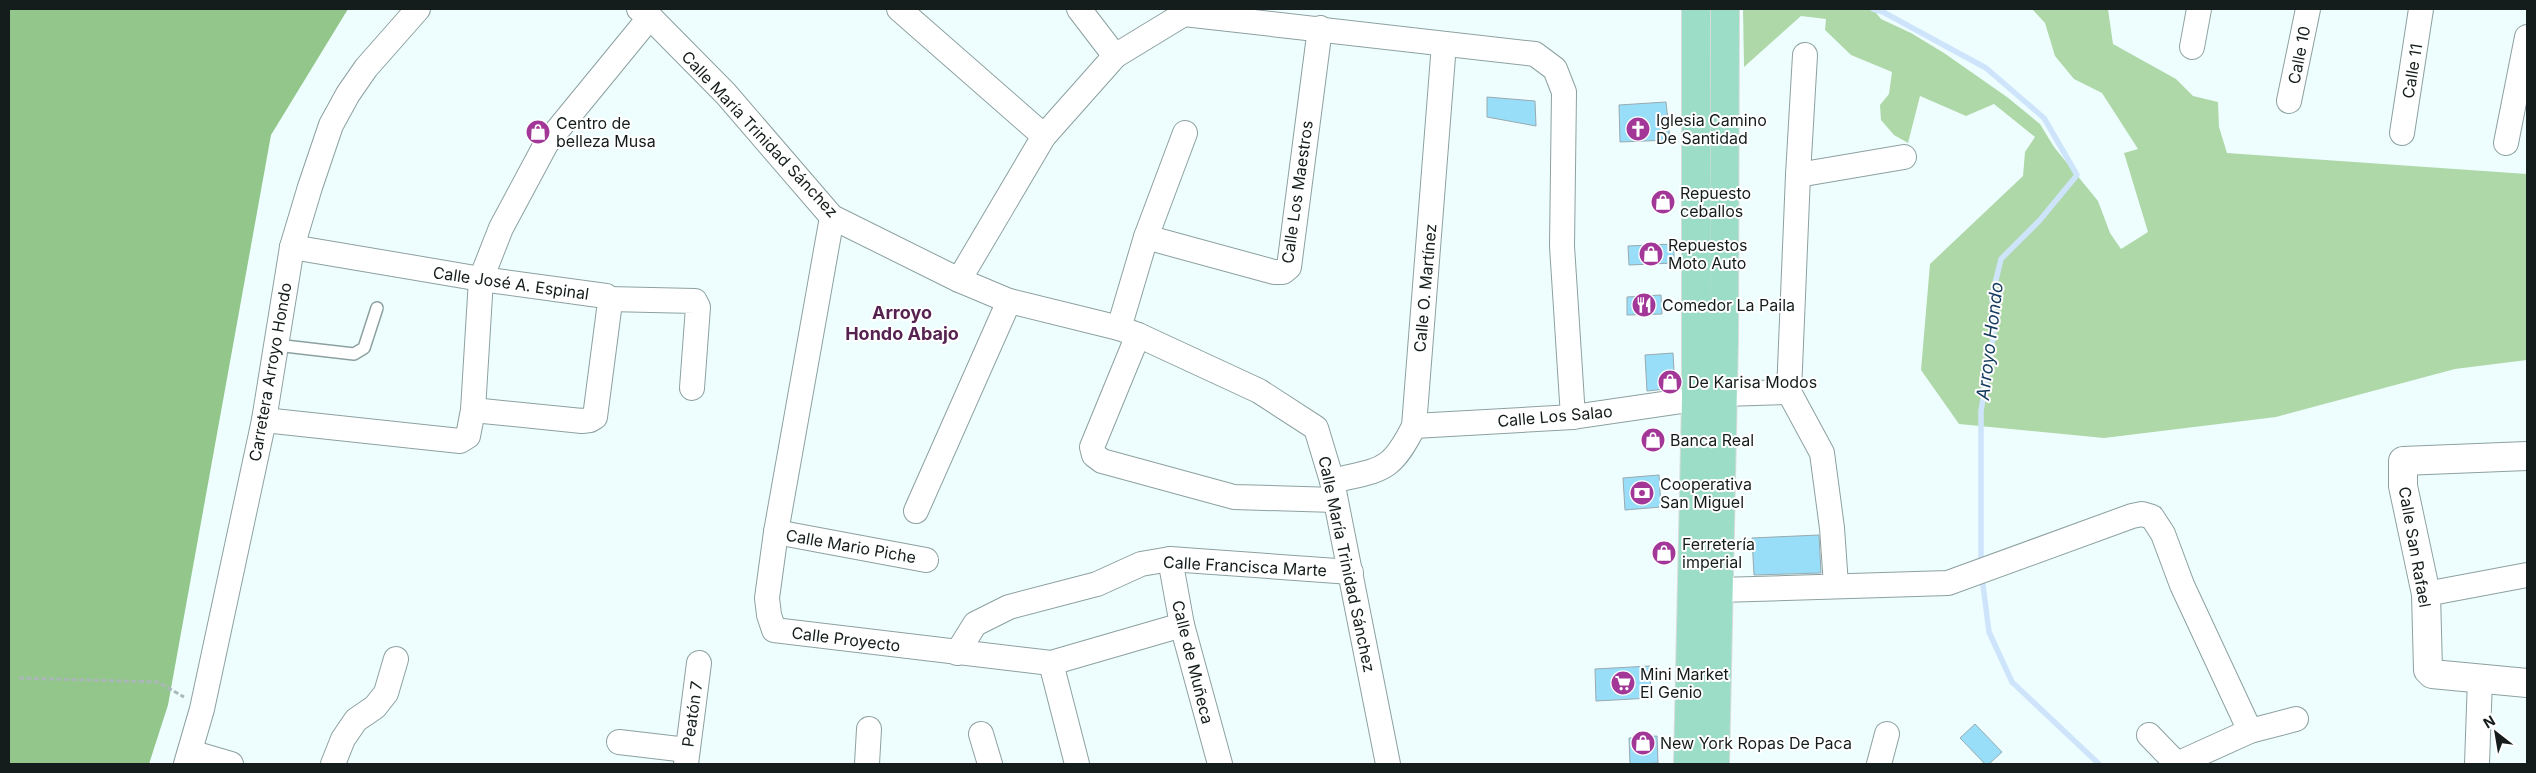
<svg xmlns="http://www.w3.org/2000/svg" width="2536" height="773" font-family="Inter,sans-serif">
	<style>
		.green { fill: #afd8a9 }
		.forest { fill: #93c68b }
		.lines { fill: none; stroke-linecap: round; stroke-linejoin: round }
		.stream { stroke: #cee4fb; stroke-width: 5.5 }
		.building { fill: #98def8; stroke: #98aab0 }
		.service-casing { stroke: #8da0a0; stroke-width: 14 }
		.minor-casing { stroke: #8da0a0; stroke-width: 26 }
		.tertiary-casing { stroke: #8da0a0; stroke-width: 30 }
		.primary-casing { stroke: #dadbdb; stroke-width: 30 }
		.path { stroke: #aab7b7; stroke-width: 3; stroke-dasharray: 5 2.5; stroke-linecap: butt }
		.service { stroke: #fff; stroke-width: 11 }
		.minor { stroke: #fff; stroke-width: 24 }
		.tertiary { stroke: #fff; stroke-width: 28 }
		.primary { stroke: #9cddc7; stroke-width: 28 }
		.labels { text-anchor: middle; stroke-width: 4; stroke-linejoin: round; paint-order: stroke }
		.street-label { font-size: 16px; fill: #151d1c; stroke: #fff }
		.poi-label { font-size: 16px; fill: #151d1c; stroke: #fff; text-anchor: start }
		.neighbourhood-label { font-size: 18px; font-weight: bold; fill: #562351; stroke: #fff }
		.water-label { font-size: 18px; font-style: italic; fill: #163c60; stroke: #fff }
	</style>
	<rect width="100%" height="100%" fill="#eefefe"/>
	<!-- green -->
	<path class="green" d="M1743 9H1873L1881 19 1911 33 1944 53 2007 97 2040 124 2054 147 2098 201 2110 233 2121 249 2148 232 2124 153 2138 149 2102 93 2074 79 2055 56 2045 23 2032 9H2108L2113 44 2176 79 2193 96 2218 102 2219 127 2227 153 2527 174V360L2455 369 2276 417 2104 438 1959 424 1921 370 1930 264 2023 176 2025 152 2035 137 1994 104 1966 116 1920 96 1908 143 1894 135 1881 120 1880 105 1889 94 1892 72 1851 55 1825 30 1826 19 1801 16 1744 67Z"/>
	<!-- forest -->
	<path class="forest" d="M9 9H348L271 135 168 705 149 764H9Z"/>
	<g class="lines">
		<!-- stream -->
		<g class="stream">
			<path d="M1873 9 1883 12 1986 68 2044 118 2077 175 2040 220 2001 259 1992 296 1994 331 1981 411V565"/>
			<path d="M1982 577 1989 632 2012 682 2099 764"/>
		</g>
	</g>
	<!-- building -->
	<g class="building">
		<path d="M1487 97 1535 101 1536 126 1487 117Z"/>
		<path d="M1666 102 1670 140 1620 142 1619 105Z"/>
		<path d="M1674 244V263L1629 265 1628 246Z"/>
		<path d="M1661 295 1662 314 1627 315V297Z"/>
		<path d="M1673 353 1675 388 1647 391 1645 355Z"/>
		<path d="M1659 475 1661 507 1625 510 1623 478Z"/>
		<path d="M1819 535 1821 573 1754 575 1752 538Z"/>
		<path d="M1650 666 1651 698 1596 701 1595 669Z"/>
		<path d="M1975 724 2002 752 1989 764H1985L1960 738Z"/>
		<path d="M1657 736 1658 763 1630 764 1629 738Z"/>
	</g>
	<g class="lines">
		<defs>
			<path id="service" d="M276 345 354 354 364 348 377 308"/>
			<g id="minor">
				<path d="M639 9 650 17 726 94 832 217 959 280 1009 301 1119 328 1138 335 1259 391 1316 428 1332 481 1388 764"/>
				<path d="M899 9 1044 136"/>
				<path d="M1079 9 1115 56"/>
				<path d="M1184 14 1535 54 1555 69 1564 92 1562 246 1573 417"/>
				<path d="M2192 47 2199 9"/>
				<path d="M2289 101 2308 9"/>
				<path d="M2402 133 2421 9"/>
				<path d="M2506 143 2527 37"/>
				<path d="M1798 175 1904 157"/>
				<path d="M832 217 776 532 767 598 769 615 774 630 1051 663 1182 625"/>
				<path d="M1146 237 1274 272H1283L1289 267 1320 28"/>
				<path d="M292 247 481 279 606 296 610 302 595 417 590 420 582 421 473 410"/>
				<path d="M959 280 1044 136 1115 56 1184 14"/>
				<path d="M608 299 695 301 698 307 692 388"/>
				<path d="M1119 328 1146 237 1185 133"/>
				<path d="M1138 335 1092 447 1094 455 1102 461 1234 497 1335 500"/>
				<path d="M1789 392 1822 453 1832 528 1836 585"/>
				<path d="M1723 394 1789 392 1798 175 1805 55"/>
				<path d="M264 420 460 441 468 436 473 410 481 279 501 228 546 144 650 17"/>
				<path d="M1414 426 1573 417 1696 399"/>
				<path d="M1332 481C1381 469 1390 474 1414 426L1444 44"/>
				<path d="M916 511 1009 301"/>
				<path d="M776 532 926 560"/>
				<path d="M1170 559 1182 625 1220 764"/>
				<path d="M1719 590 1948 583 2132 516 2142 514 2152 517 2163 534 2182 585 2250 731 2296 719"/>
				<path d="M2426 594 2527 575"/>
				<path d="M957 653 975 624 1009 607 1097 584 1141 564 1170 559 1351 572"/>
				<path d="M1051 663 1077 764"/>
				<path d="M981 734 990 764"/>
				<path d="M2149 735 2177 764"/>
				<path d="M619 742 687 750"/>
				<path d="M190 752 231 764"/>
				<path d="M186 764 202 709 264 420 292 247 310 187 331 125 348 94 366 68 418 9"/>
				<path d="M333 764 343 739 356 720 375 707 386 693 396 659"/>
				<path d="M686 764 699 663"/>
				<path d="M867 764 869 729"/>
				<path d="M1879 764 1887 734"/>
				<path d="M2177 764 2250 731"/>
				<path d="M2477 764 2480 679"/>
			</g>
			<path id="tertiary" d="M2527 456 2403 461V486L2426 594 2428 670 2432 674 2527 683"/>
			<g id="primary">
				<path d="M1688 764 1696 399V9"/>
				<path d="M1715 764 1724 339 1725 9"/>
			</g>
		</defs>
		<!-- service casing -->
		<use href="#service" class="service-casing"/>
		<!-- minor casing -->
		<use href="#minor" class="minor-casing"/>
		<!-- tertiary casing -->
		<use href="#tertiary" class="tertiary-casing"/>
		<!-- primary casing -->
		<use href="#primary" class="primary-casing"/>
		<!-- path -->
		<path class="path" d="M19 678 158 682 184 697"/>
		<!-- service -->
		<use href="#service" class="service"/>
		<!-- minor -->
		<use href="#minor" class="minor"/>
		<!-- tertiary -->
		<use href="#tertiary" class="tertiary"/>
		<!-- primary -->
		<use href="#primary" class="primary"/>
	</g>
	<!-- icons -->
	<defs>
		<symbol id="church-disc" viewBox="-11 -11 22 22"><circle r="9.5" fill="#a23798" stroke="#fff"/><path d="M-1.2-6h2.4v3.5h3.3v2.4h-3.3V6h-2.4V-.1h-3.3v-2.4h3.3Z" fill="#fff"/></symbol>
		<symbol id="shop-disc" viewBox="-11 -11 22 22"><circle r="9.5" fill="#a23798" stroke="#fff"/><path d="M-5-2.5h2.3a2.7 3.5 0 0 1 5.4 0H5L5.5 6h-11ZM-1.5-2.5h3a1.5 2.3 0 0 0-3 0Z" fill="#fff"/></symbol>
		<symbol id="restaurant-disc" viewBox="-11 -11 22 22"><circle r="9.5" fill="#a23798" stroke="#fff"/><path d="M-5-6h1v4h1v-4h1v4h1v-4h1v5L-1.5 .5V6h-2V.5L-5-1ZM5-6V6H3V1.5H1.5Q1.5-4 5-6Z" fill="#fff"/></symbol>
		<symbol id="bank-disc" viewBox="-11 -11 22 22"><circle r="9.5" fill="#a23798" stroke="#fff"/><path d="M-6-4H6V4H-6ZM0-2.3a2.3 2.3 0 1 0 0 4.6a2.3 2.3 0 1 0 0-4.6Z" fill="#fff"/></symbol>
		<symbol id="supermarket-disc" viewBox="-11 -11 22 22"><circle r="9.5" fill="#a23798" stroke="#fff"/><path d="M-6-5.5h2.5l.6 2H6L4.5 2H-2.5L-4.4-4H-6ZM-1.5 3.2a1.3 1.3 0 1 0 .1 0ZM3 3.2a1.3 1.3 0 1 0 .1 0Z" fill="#fff"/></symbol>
	</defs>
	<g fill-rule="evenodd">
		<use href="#church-disc" x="1624" y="115" width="28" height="28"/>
		<use href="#shop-disc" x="524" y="118" width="28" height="28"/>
		<use href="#shop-disc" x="1649" y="188" width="28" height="28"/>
		<use href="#shop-disc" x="1637" y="240" width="28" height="28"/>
		<use href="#restaurant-disc" x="1630" y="291" width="28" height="28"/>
		<use href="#shop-disc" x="1656" y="368" width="28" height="28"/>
		<use href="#shop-disc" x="1639" y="426" width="28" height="28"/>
		<use href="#bank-disc" x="1628" y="479" width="28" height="28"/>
		<use href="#shop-disc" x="1650" y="539" width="28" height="28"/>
		<use href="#supermarket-disc" x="1609" y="669" width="28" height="28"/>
		<use href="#shop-disc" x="1629" y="729" width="28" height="28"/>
	</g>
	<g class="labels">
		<!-- street labels -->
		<g class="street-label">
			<text transform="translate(2299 55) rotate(-79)" y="6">Calle 10</text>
			<text transform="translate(2412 71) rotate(-81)" y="6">Calle 11</text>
			<text transform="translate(760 134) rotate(47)" y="6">Calle María Trinidad Sánchez</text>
			<text transform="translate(1297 192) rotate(-82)" y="6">Calle Los Maestros</text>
			<text transform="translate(511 283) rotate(8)" y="6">Calle José A. Espinal</text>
			<text transform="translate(1425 288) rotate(-85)" y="6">Calle O. Martínez</text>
			<text transform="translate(270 372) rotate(-80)" y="6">Carretera Arroyo Hondo</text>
			<text transform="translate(1555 416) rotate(-5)" y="6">Calle Los Salao</text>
			<text transform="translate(851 546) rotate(10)" y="6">Calle Mario Piche</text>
			<text transform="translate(2415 547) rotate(80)" y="6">Calle San Rafael</text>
			<text transform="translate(1347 564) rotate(78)" y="6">Calle María Trinidad Sánchez</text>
			<text transform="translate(1245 566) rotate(3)" y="6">Calle Francisca Marte</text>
			<text transform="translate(846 639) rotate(7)" y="6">Calle Proyecto</text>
			<text transform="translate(1193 662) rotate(76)" y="6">Calle de Muñeca</text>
			<text transform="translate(692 714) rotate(-82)" y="6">Peatón 7</text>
		</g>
		<!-- poi labels -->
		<g class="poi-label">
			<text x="1656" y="126">Iglesia Camino<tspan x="1656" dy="18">De Santidad</tspan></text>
			<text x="556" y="129">Centro de<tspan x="556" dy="18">belleza Musa</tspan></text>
			<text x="1680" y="199">Repuesto<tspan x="1680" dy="18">ceballos</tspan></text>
			<text x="1668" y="251">Repuestos<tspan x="1668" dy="18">Moto Auto</tspan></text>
			<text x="1662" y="311">Comedor La Paila</text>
			<text x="1688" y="388">De Karisa Modos</text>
			<text x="1670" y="446">Banca Real</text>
			<text x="1660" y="490">Cooperativa<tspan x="1660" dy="18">San Miguel</tspan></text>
			<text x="1682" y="550">Ferretería<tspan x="1682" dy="18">imperial</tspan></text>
			<text x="1640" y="680">Mini Market<tspan x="1640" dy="18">El Genio</tspan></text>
			<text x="1660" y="749">New York Ropas De Paca</text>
		</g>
		<!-- neighbourhood labels -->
		<g class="neighbourhood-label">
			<text x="902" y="319">Arroyo<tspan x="902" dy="21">Hondo Abajo</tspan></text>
		</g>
		<!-- water labels -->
		<g class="water-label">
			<text transform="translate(1990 341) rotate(-83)" y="6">Arroyo Hondo</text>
		</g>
	</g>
	<!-- border -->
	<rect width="2536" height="773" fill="none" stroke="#151d1c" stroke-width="20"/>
	<!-- north arrow -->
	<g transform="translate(2496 733) rotate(329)" stroke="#ffffff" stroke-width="4" paint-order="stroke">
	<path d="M0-4L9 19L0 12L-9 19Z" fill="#151d1c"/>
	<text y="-8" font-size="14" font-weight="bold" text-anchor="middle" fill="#151d1c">N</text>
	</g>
</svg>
